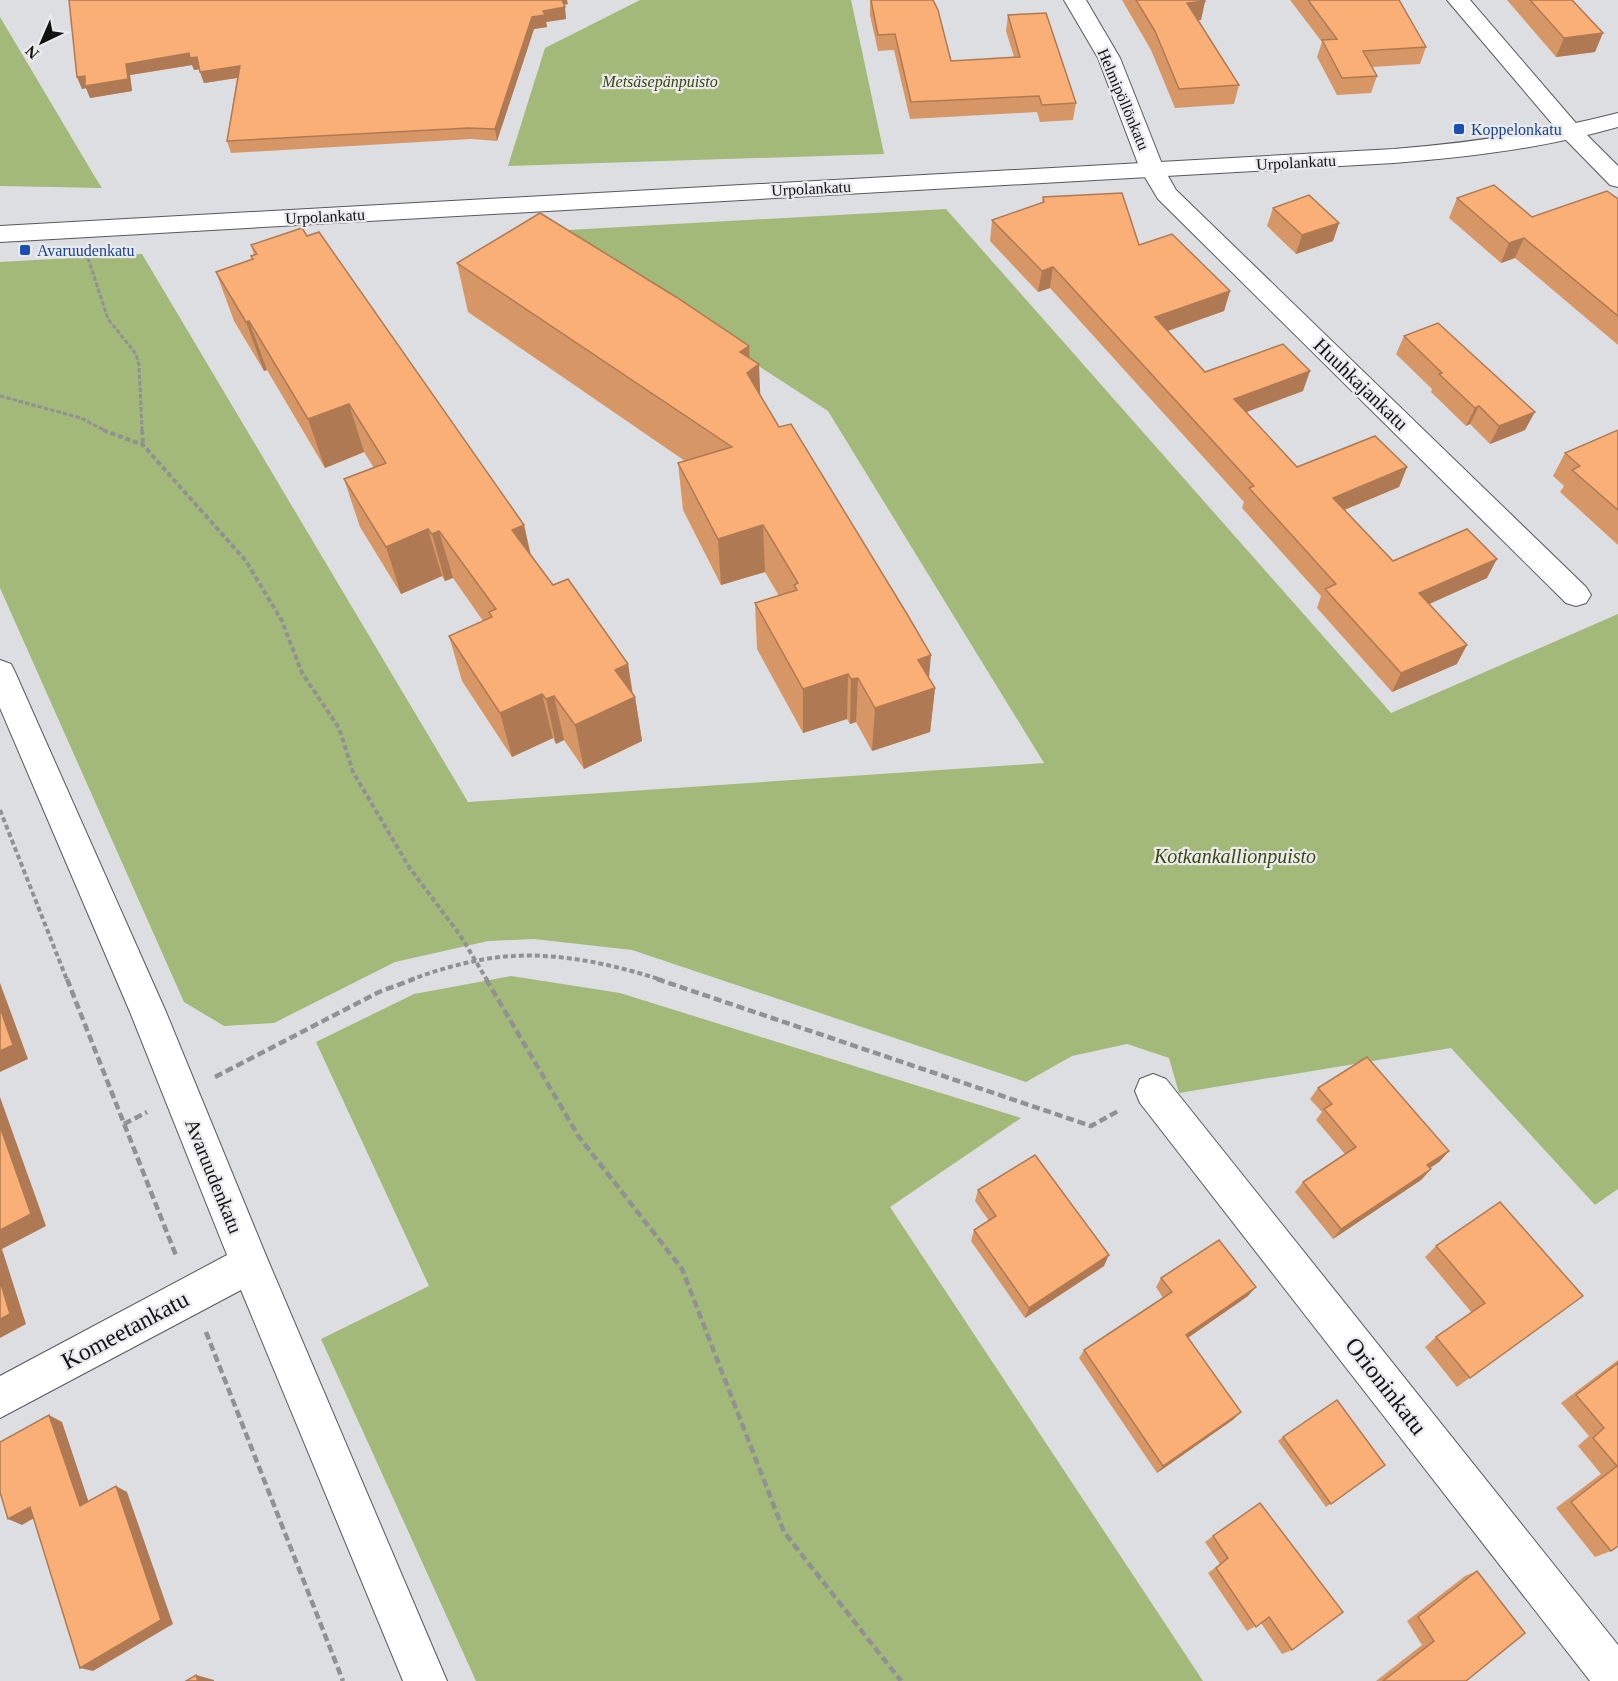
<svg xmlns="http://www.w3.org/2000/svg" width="1618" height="1681" font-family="'Times New Roman',serif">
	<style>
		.green { fill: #a3b979 }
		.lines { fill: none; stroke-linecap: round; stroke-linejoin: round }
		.minor-casing { stroke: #57585b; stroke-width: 2 }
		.major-casing { stroke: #57585b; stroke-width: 2 }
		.path-far2 { stroke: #919194; stroke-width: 3; stroke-dasharray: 4.5 2; stroke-linecap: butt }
		.path-far1 { stroke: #919194; stroke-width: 4; stroke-dasharray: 5 3; stroke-linecap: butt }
		.path { stroke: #919194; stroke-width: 4.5; stroke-dasharray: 8 4; stroke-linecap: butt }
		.minor { fill: #fff; fill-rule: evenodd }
		.major { fill: #fff; fill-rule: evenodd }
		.wall { fill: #d79665 }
		.shaded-wall { fill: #af7a53 }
		.building { fill: #faaf76; stroke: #af7a53; stroke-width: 1.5 }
		.transit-dot { fill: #1a4fb4; stroke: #ebebee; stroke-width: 2 }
		.labels { text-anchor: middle; stroke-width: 4.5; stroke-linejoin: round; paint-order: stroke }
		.far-park-label { font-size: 16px; font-style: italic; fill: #37480a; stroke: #ebebee }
		.far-street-label { font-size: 16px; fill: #121213; stroke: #ebebee }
		.far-transit-label { font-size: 16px; fill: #164399; stroke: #ebebee; text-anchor: start }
		.street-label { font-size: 20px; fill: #121213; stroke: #ebebee }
		.park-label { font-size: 20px; font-style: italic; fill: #37480a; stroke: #ebebee }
		.near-street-label { font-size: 24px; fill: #121213; stroke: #ebebee }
	</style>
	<rect width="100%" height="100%" fill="#dddee1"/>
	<!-- green -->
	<g class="green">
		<path d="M640 0H851L884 154 508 166 545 48Z"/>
		<path d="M0 17 95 177 102 188 0 186Z"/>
		<path d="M946 209 1391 713 1618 614V1189L1595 1205 1451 1048 1179 1093 1169 1058 1127 1044 1072 1056 1026 1082 632 950 534 939 488 941 395 962 274 1023 224 1026 184 1002 0 588V262L142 254 468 802 1044 763 828 411 550 231Z"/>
		<path d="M511 976 620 993 1021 1118 890 1207 1203 1681H476L321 1339 429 1286 316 1042 414 994Z"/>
	</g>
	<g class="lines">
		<defs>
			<g id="minor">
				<path d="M1064 0H1086L1120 58 1164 169 1176 190 1586 587 1591 595 1586 603 1576 606 1566 603 1158 199 1140 169 1098 58Z"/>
				<path d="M1447 0H1470L1581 129 1618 166V187L1610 185 1565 139Z"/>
				<path d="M0 660 11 664 15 672 166 1012 267 1258 447 1681H403L241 1290 0 1418V1376L227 1255 130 1012 0 708Z"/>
				<path d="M1153 1074 1166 1079 1618 1645V1681H1590L1140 1103 1135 1091 1140 1079Z"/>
			</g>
			<path id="major" d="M1618 113V127C1545 148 1470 157 1394 163L0 242V226L1394 149C1470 143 1544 132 1618 113Z"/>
		</defs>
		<!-- minor casing -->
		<use href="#minor" class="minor-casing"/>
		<!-- major casing -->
		<use href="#major" class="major-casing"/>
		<!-- path-far2 -->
		<g class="path-far2">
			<path d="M88 258 108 319 136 354 139 365 142 431"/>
			<path d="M0 396 81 418 106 431"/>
		</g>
		<!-- path-far1 -->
		<g class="path-far1">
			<path d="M103 430 143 445 246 561 282 621 302 673 339 728 353 772 409 867 460 935 487 980"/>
			<path d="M142 430 143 445"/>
			<path d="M0 810 67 980"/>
			<path d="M410 980C442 968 478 958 513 956 562 953 615 965 662 980"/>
		</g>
		<!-- path -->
		<g class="path">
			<path d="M67 979 177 1258"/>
			<path d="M486 979 579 1137 682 1269 784 1532 901 1681"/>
			<path d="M657 979 1091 1126 1120 1110"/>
			<path d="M215 1077 379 992 414 979"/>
			<path d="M124 1124 147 1112"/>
			<path d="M206 1332 343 1681"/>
		</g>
		<!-- minor -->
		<use href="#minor" class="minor"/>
		<!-- major -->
		<use href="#major" class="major"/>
	</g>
	<!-- wall -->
	<g class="wall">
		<path d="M870 0 951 61 1014 57 1006 31 1008 15 1076 103 1073 120 1040 122 1037 112 910 119 894 50 878 51 870 15Z"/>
		<path d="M1122 0H1204L1205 1 1201 20H1197L1239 85 1234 104 1175 108 1151 50Z"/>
		<path d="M1290 0H1399L1426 47 1420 64 1372 67 1377 76 1371 93 1337 95 1317 57 1322 42Z"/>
		<path d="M1507 0H1572L1595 52 1556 57Z"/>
		<path d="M564 4 566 19 546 22 547 27 534 29 497 141 471 139 231 153 227 141 237 78 204 83 199 69 194 70 192 65 130 75 132 91 90 98 86 88 82 89 77 77 568 4Z"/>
		<path d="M1043 197 1230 291 1224 311 1168 331 1205 372 1303 391 1246 412 1297 467H1407L1399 487 1344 510 1393 561 1487 578 1429 604 1457 664 1392 692 1317 608 1321 596 1242 508 1244 502 1050 288 1038 292 990 241 992 220 1042 203Z"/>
		<path d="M1457 198 1532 217 1618 199V345L1515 258 1501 263 1449 218Z"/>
		<path d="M1273 208 1339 223 1333 241 1296 254 1267 226Z"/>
		<path d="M307 236 524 525 531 555 553 585 628 664 633 694 635 697 642 741 584 769 564 740 556 744 553 738 512 757 462 681 449 636 483 621 453 578 445 581 442 576 401 594 360 527 344 479 374 468 364 452 325 468 267 370 264 371 234 321 216 272 252 260 251 256 254 255 251 245Z"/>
		<path d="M457 263 749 346V358L760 396 935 688 930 732 872 751 856 722 850 724 847 719 803 733 757 649 755 603 779 596 765 572 721 585 683 510 678 463 685 461 468 312Z"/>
		<path d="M1404 336 1525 430 1490 444 1470 424 1466 426 1431 392 1432 389 1396 354Z"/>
		<path d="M1618 430V545L1560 492 1564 486 1553 476 1565 453Z"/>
		<path d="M1318 1088 1449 1151 1439 1162 1430 1168 1431 1169 1421 1180 1333 1239 1295 1192 1303 1182 1345 1154 1316 1120 1322 1112 1310 1099Z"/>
		<path d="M978 1190 1104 1266 1025 1318 971 1241 974 1230 989 1221 975 1201Z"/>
		<path d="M1436 1246 1583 1296 1457 1387 1425 1347 1436 1337 1472 1313 1425 1257Z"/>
		<path d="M1161 1278 1248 1296 1188 1338 1234 1419 1157 1473 1079 1358 1084 1350 1163 1298 1156 1287Z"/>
		<path d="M1618 1360V1546L1611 1551 1595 1557 1556 1508 1601 1474 1578 1446 1589 1436 1561 1403Z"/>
		<path d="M1283 1437 1385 1465 1326 1507 1278 1441Z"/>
		<path d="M1213 1536 1292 1650 1282 1654 1261 1623 1247 1631 1208 1573 1220 1564 1205 1542Z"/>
		<path d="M1477 1571 1466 1681H1376L1422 1645 1407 1621 1465 1576Z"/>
	</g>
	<!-- shaded-wall -->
	<g class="shaded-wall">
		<path d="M560 0H567L568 4 561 5Z"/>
		<path d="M1205 1 1201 20 1183 22 1187 3Z"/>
		<path d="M565 7 566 19 546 22 547 27 534 29 497 141 495 129 532 17 543 11Z"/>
		<path d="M1603 33 1595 52 1556 57 1564 38Z"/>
		<path d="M189 53 197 57 201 69 194 70 192 65 130 75 132 91 90 98 86 88 82 89 77 77 126 64Z"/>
		<path d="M240 66 243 77 204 83 200 72Z"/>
		<path d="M1339 223 1333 241 1296 254 1302 235Z"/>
		<path d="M1524 238 1515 258 1501 263 1509 243Z"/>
		<path d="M1053 267 1050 288 1038 292 1042 271Z"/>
		<path d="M1230 291 1224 311 1150 337 1155 317Z"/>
		<path d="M249 321 267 370 264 371 246 322Z"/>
		<path d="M749 346 750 371 759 364 761 412 740 352Z"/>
		<path d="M1310 371 1303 391 1228 419 1234 399Z"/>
		<path d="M349 404 364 452 325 468 308 419Z"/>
		<path d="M1479 406 1470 424 1466 426 1475 408Z"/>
		<path d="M1535 412 1525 430 1490 444 1499 426Z"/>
		<path d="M1407 467 1399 487 1325 518 1333 498Z"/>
		<path d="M524 525 534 572 512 530Z"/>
		<path d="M763 525 765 572 721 585 718 539Z"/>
		<path d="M428 529 442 576 401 594 386 547Z"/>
		<path d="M439 531 453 578 445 581 432 534Z"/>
		<path d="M1497 559 1487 578 1409 613 1419 593Z"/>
		<path d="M1467 645 1457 664 1392 692 1401 673Z"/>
		<path d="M931 655 928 690 935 688 930 732 872 751 875 708 918 660Z"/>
		<path d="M628 664 633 698 635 697 642 741 584 769 575 725 615 670Z"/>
		<path d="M848 674 847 719 803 733V689Z"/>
		<path d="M858 678 856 722 850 724 851 679Z"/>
		<path d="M542 694 553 738 512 757 500 713Z"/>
		<path d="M554 696 564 740 556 744 546 699Z"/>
		<path d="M0 983 28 1059 0 1072Z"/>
		<path d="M0 1097 46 1226 2 1249 26 1324 0 1338Z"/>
		<path d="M1449 1151 1439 1162 1418 1176 1427 1165Z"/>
		<path d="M1431 1169 1421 1180 1333 1239 1341 1229Z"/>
		<path d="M1109 1255 1104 1266 1025 1318 1029 1308Z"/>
		<path d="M1256 1287 1248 1296 1180 1343 1186 1335Z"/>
		<path d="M1241 1412 1234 1419 1157 1473 1163 1466Z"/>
		<path d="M49 1415 62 1422 92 1512 80 1506Z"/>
		<path d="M116 1486 127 1492 173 1624 93 1671 80 1668Z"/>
		<path d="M30 1507 43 1513 22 1525 8 1519Z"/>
		<path d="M196 1675 214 1680V1681H198Z"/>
	</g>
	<!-- building -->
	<g class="building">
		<path d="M69 0H562L565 7 543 11 545 15 532 17 495 129 468 128 227 141 240 66 200 72 197 57 190 58 189 53 126 64 128 79 85 86V76L77 77Z"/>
		<path d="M871 0H933L938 10 951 61 1020 57 1008 15 1046 13 1076 103 1042 105 1039 96 911 102 895 34 878 35Z"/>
		<path d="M1136 0H1204L1205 1 1187 3 1239 85 1179 89 1155 31Z"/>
		<path d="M1308 0H1399L1426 47 1363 51 1377 76 1342 78 1322 40 1337 39Z"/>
		<path d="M1530 0H1572L1603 33 1564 38Z"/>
		<path d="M1494 185 1532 217 1607 191 1618 199V316L1524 238 1509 243 1457 198Z"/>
		<path d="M1122 193 1139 245 1172 234 1230 291 1155 317 1205 372 1283 344 1310 371 1234 399 1297 467 1375 436 1407 467 1333 498 1393 561 1467 529 1497 559 1419 593 1467 645 1401 673 1325 589 1336 584 1249 488 1254 486 1053 267 1042 271 992 220 1044 202 1043 197Z"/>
		<path d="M1309 195 1339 223 1302 235 1273 208Z"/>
		<path d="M540 213 676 297 749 346 740 352 759 364 747 373 779 427 791 424 907 614 931 655 918 660 935 688 875 708 858 678 851 679 848 674 803 689 755 603 797 590 794 585 798 583 763 525 718 539 678 463 732 447 457 263Z"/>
		<path d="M302 228 307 236 319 232 524 525 512 530 553 585 568 579 628 664 615 670 635 697 575 725 554 696 546 699 542 694 500 713 449 636 492 617 489 612 496 609 439 531 432 534 428 529 386 547 344 479 386 463 349 404 308 419 249 321 246 322 216 272 253 259 251 256 257 254 251 245Z"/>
		<path d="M1438 323 1535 412 1499 426 1479 406 1475 408 1439 374 1442 373 1404 336Z"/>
		<path d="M1618 430V510L1572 470 1580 466 1565 453Z"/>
		<path d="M0 1008 13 1045 0 1051Z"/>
		<path d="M1367 1057 1449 1151 1427 1165 1431 1169 1341 1229 1303 1182 1356 1147 1324 1109 1332 1104 1318 1088Z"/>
		<path d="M0 1126 31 1214 0 1230Z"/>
		<path d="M1035 1155 1109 1255 1029 1308 974 1230 996 1216 978 1190Z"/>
		<path d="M1500 1202 1583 1296 1470 1378 1436 1337 1485 1303 1436 1246Z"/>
		<path d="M1219 1240 1256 1287 1186 1335 1241 1412 1163 1466 1084 1350 1172 1292 1161 1278Z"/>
		<path d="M0 1281 10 1314 0 1319Z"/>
		<path d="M1618 1363V1546L1611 1551 1571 1502 1617 1466 1593 1438 1604 1428 1576 1395Z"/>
		<path d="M1337 1400 1385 1465 1331 1504 1283 1437Z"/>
		<path d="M49 1415 80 1506 116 1486 161 1620 80 1668 30 1507 8 1519 0 1492V1442Z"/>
		<path d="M1260 1503 1343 1612 1292 1650 1269 1617 1256 1627 1216 1568 1228 1558 1213 1536Z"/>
		<path d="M1477 1571 1525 1633 1466 1681H1383L1434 1641 1418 1617Z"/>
		<path d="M196 1675 198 1681H186Z"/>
	</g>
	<!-- markers -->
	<g class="transit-dot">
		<rect x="1453" y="123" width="12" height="12" rx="3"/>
		<rect x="19" y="244" width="12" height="12" rx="3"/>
	</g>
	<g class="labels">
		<!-- far-park labels -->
		<g class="far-park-label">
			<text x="660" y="87">Metsäsepänpuisto</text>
		</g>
		<!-- far-street labels -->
		<g class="far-street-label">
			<text transform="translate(1124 99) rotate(67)" y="6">Helmipöllönkatu</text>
			<text transform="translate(1296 162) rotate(-3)" y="6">Urpolankatu</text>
			<text transform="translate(811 188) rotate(-3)" y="6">Urpolankatu</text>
			<text transform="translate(325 216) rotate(-3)" y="6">Urpolankatu</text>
		</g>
		<!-- far-transit labels -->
		<g class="far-transit-label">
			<text x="1471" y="135">Koppelonkatu</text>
			<text x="37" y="256">Avaruudenkatu</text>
		</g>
		<!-- street labels -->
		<g class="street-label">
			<text transform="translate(1361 384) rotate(44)" y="7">Huuhkajankatu</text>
			<text transform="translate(214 1176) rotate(68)" y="7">Avaruudenkatu</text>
		</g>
		<!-- park labels -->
		<g class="park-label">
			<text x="1235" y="863">Kotkankallionpuisto</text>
		</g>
		<!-- near-street labels -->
		<g class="near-street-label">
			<text transform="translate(125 1330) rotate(-28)" y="8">Komeetankatu</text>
			<text transform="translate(1386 1386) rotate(52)" y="8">Orioninkatu</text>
		</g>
	</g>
	<!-- north arrow -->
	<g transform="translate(42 42) rotate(224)" stroke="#ebebee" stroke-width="4.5" paint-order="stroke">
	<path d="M0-4.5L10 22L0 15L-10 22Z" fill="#121213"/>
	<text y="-9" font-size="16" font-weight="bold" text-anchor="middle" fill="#121213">N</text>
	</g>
</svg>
